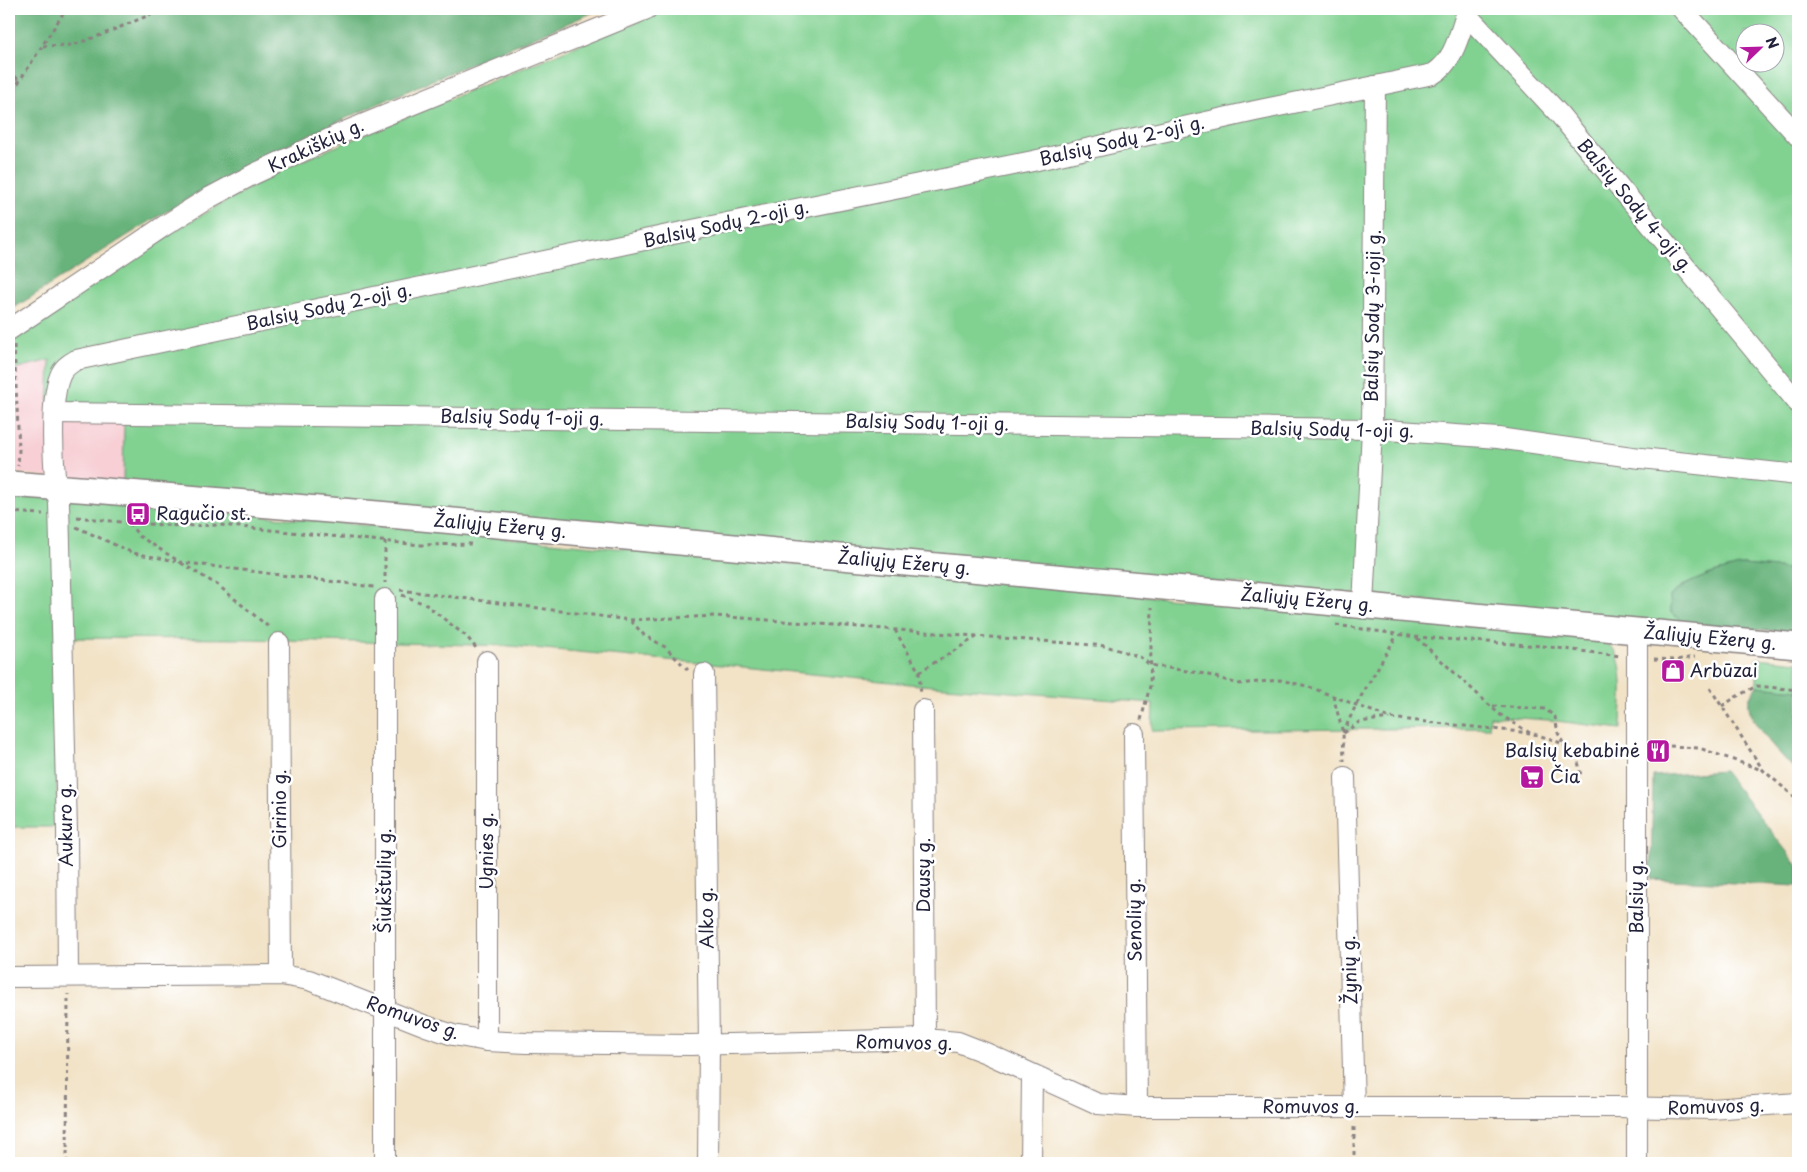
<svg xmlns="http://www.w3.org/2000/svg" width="1807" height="1172" font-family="'Playpen Sans',sans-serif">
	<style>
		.built { fill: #f7cfd4 }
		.green { fill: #81d191; stroke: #527a66; fill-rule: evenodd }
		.forest { fill: #68b37b; stroke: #456a5b }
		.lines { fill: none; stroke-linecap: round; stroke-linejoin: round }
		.minor-casing { stroke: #8a8281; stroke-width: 22 }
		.major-casing { stroke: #8a8281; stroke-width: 28 }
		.path { stroke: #8a8281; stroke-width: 3; stroke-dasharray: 4 4; stroke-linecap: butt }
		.minor { stroke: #fff; stroke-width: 20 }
		.major { stroke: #fff; stroke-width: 25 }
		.labels { text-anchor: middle; stroke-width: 5; stroke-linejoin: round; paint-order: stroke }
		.street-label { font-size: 18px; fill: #22223b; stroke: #fff }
		.poi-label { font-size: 18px; fill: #22223b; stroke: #fff; text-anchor: start }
	</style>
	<rect width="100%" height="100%" fill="#fff"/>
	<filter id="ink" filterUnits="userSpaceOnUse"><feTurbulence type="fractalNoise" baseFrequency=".02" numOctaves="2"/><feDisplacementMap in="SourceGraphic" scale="10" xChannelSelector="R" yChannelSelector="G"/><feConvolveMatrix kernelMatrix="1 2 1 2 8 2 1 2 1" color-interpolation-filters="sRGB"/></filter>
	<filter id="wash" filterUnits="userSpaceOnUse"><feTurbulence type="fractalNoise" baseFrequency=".0096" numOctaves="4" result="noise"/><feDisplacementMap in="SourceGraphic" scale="20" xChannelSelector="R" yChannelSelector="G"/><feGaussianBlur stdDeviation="1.12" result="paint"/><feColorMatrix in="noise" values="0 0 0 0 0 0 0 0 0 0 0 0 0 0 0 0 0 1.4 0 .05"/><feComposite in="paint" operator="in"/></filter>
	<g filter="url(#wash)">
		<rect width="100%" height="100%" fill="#f2e3c7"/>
		<!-- built -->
		<path class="built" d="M9 353 14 369 50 360 124 420 123 486 9 472Z"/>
		<!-- green -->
		<g class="green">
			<path d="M671 9H1798V570L1743 565 1710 574 1682 586 1670 596 1671 612 1684 623 123 486 124 420 48 415 50 360 14 369 9 353V339L184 225 287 167 571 48ZM1744 32H1774V62H1744Z"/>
			<path d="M9 493 1597 637C1604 641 1611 645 1615 651 1626 670 1621 707 1621 729L1548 720 1490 716 1489 728 1152 731 1153 703 920 685 733 666 511 646 244 639 55 638 57 819 54 826 51 827H9Z"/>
			<path d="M1757 658 1798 662V690L1757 686Z"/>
		</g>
		<!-- forest -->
		<g class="forest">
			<path d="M9 9H601C489 57 374 102 265 157 176 201 93 258 9 311Z"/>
			<path d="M1743 565 1798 570V633L1684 623 1671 612 1670 596C1691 578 1717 572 1743 565Z"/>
			<path d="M1757 686 1798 690V773C1784 757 1745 722 1749 700 1750 695 1754 690 1757 686Z"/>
			<path d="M1724 771 1798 866V886L1651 879 1653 776Z"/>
		</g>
	</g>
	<g filter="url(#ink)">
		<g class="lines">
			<defs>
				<g id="minor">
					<path d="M1682 9 1798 136"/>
					<path d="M1466 14 1560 115 1798 403"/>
					<path d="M9 330 164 226 207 199 254 174 342 133 647 9"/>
					<path d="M54 413 1372 429 1498 438 1632 457 1798 475"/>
					<path d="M385 599V1163"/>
					<path d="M1363 605 1372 429 1375 86"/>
					<path d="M1637 631V1163"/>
					<path d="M279 643 281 975"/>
					<path d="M487 661V1041"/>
					<path d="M704 674 709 1044 708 1163"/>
					<path d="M923 710 925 1039"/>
					<path d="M1134 734 1137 1107"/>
					<path d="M1345 777 1354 1107"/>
					<path d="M68 976 67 831 59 503C53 475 49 402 60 376 63 368 69 364 76 360L668 235 1033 161 1255 111 1433 74C1455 61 1460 31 1468 9"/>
					<path d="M9 977 281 975 309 980 426 1026 453 1035 487 1041 526 1043 690 1045 925 1039 958 1042 986 1053 1098 1104 1137 1107H1617L1711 1109 1798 1103"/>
					<path d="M1031 1163 1032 1075"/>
				</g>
				<path id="major" d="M9 484 93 490 389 515 1798 646"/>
			</defs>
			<!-- minor casing -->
			<use href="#minor" class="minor-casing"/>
			<!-- major casing -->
			<use href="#major" class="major-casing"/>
			<!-- path -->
			<g class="path">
				<path d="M43 46 73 45 101 35 164 9"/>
				<path d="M9 71 20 81"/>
				<path d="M9 97 66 9"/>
				<path d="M14 345 19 449 18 466"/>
				<path d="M9 512 43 514"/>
				<path d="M77 517 129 523 182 526 220 525 421 545 471 544"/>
				<path d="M129 523 139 536 180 562 374 587"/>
				<path d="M76 527 133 553 176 561"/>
				<path d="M385 541V583"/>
				<path d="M181 563 219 586 271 629"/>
				<path d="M400 590 630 620 716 616 1106 646 1140 657 1150 665 1205 674 1238 684 1280 680 1307 686 1390 718 1530 733"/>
				<path d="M402 595 425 604 467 637 477 649"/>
				<path d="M631 621 644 635 665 647 688 670"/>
				<path d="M1336 625 1416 637 1542 646 1620 656"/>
				<path d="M895 630 919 672 921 695"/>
				<path d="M1417 638 1499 714 1530 733 1551 739 1563 744 1577 756 1581 776"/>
				<path d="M1654 659 1676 660 1695 657"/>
				<path d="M919 672 978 636"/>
				<path d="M1710 688 1763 770 1798 800"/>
				<path d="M1333 696 1343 733 1344 761"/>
				<path d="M1493 706 1545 709 1555 717 1558 733 1563 743"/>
				<path d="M1722 706 1739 695 1757 686 1798 690"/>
				<path d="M1141 720 1150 686 1152 607"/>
				<path d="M1343 733 1356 705 1397 635"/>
				<path d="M1344 733 1359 722 1389 718"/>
				<path d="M1654 745 1699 748 1762 770"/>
				<path d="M67 1163 68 994"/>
				<path d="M1354 1163V1123"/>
			</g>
			<!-- minor -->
			<use href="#minor" class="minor"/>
			<!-- major -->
			<use href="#major" class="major"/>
		</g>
	</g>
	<!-- icons -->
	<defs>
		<symbol id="bus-square" viewBox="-11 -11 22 22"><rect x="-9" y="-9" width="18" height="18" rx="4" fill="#b5179e" stroke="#fff"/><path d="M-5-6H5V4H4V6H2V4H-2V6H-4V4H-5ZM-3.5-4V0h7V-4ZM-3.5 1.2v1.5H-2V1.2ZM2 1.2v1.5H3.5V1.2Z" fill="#fff"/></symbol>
		<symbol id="shop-square" viewBox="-11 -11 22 22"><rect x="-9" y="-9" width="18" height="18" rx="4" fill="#b5179e" stroke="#fff"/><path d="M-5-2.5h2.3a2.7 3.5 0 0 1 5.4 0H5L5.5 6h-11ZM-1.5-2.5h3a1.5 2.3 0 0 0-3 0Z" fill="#fff"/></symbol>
		<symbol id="restaurant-square" viewBox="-11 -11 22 22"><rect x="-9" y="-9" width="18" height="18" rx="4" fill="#b5179e" stroke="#fff"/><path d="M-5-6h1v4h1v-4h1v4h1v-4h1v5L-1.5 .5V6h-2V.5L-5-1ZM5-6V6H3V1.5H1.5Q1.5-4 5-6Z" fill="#fff"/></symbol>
		<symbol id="supermarket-square" viewBox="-11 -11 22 22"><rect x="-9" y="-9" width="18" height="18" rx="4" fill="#b5179e" stroke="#fff"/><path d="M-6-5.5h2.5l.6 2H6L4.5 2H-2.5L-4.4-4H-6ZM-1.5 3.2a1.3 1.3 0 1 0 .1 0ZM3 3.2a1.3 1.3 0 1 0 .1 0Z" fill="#fff"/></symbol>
	</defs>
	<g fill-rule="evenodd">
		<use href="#bus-square" x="124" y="500" width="28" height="28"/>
		<use href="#shop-square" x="1659" y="657" width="28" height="28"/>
		<use href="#restaurant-square" x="1644" y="737" width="28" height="28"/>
		<use href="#supermarket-square" x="1518" y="763" width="28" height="28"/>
	</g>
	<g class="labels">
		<!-- street labels -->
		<g class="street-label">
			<text transform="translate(1122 141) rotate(-13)" y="6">Balsių Sodų 2-oji g.</text>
			<text transform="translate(316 146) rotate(-25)" y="6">Krakiškių g.</text>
			<text transform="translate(1635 206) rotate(50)" y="6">Balsių Sodų 4-oji g.</text>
			<text transform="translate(726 224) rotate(-12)" y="6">Balsių Sodų 2-oji g.</text>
			<text transform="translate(329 307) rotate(-12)" y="6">Balsių Sodų 2-oji g.</text>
			<text transform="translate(1373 316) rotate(-89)" y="6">Balsių Sodų 3-ioji g.</text>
			<text transform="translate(522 418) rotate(1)" y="6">Balsių Sodų 1-oji g.</text>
			<text transform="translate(927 423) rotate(1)" y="6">Balsių Sodų 1-oji g.</text>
			<text transform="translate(1332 430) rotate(1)" y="6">Balsių Sodų 1-oji g.</text>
			<text transform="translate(500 526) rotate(5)" y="6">Žaliųjų Ežerų g.</text>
			<text transform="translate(904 563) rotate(5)" y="6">Žaliųjų Ežerų g.</text>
			<text transform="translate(1307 600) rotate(5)" y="6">Žaliųjų Ežerų g.</text>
			<text transform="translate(1710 638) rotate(5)" y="6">Žaliųjų Ežerų g.</text>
			<text transform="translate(280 809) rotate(-90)" y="6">Girinio g.</text>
			<text transform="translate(66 825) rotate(-91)" y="6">Aukuro g.</text>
			<text transform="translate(487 851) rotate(-90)" y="6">Ugnies g.</text>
			<text transform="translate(924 875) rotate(-90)" y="6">Dausų g.</text>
			<text transform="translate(385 881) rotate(-90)" y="6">Šiukštulių g.</text>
			<text transform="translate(1637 897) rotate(-90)" y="6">Balsių g.</text>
			<text transform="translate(707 918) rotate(-91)" y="6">Alko g.</text>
			<text transform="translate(1135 920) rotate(-91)" y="6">Senolių g.</text>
			<text transform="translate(1350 970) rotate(-92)" y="6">Žynių g.</text>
			<text transform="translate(413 1018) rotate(19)" y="6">Romuvos g.</text>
			<text transform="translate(904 1043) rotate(1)" y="6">Romuvos g.</text>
			<text x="1311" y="1113">Romuvos g.</text>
			<text transform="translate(1716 1107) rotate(-2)" y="6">Romuvos g.</text>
		</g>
		<!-- poi labels -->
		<g class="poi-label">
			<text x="156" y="520">Ragučio st.</text>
			<text x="1690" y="677">Arbūzai</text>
			<text x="1640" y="757" text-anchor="end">Balsių kebabinė</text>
			<text x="1550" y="783">Čia</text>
		</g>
	</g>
	<!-- margin -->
	<rect width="1807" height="1172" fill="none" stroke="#fff" stroke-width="30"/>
	<!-- north arrow -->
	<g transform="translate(1760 48) rotate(67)"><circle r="24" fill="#ffffff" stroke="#a7a7b1"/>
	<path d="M0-4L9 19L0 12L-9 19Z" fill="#b5179e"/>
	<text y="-8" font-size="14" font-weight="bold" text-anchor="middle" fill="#22223b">N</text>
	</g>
</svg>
